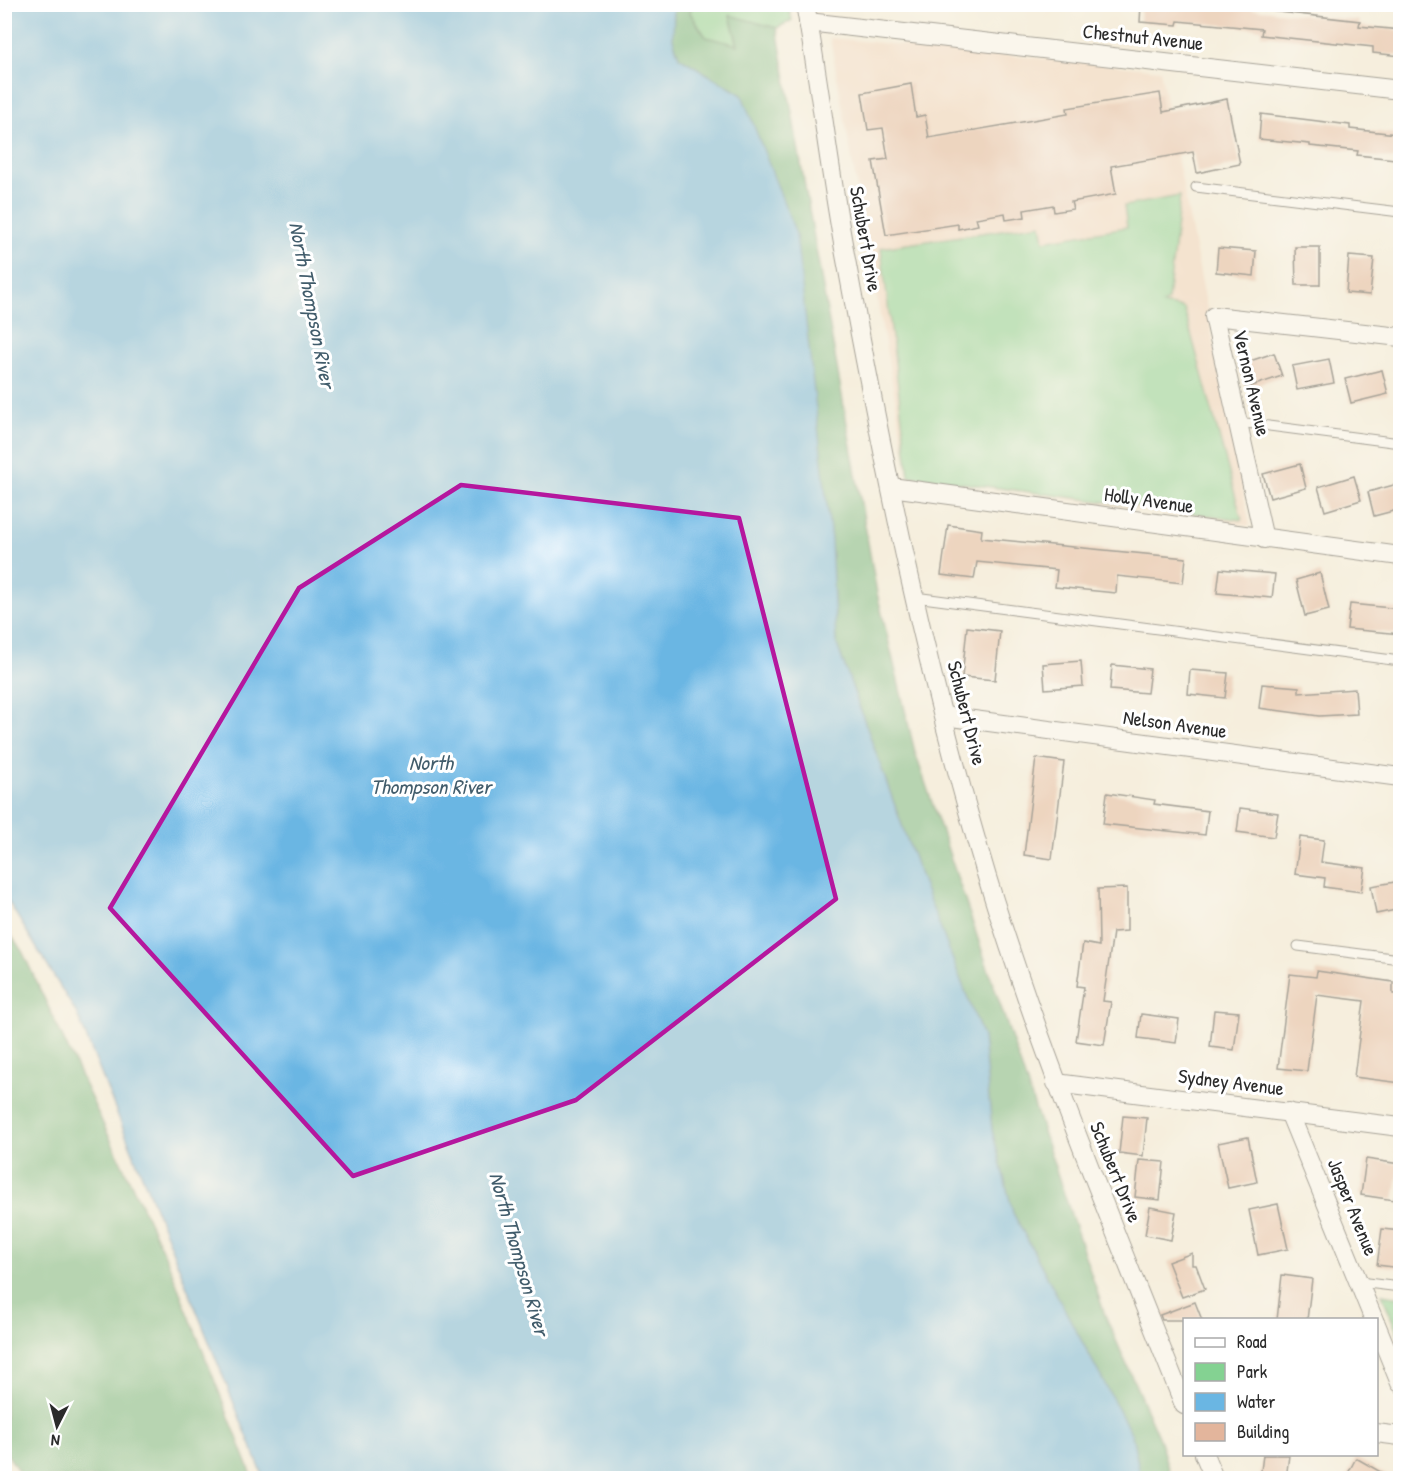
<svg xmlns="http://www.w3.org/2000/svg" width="1405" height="1483" font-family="'Patrick Hand',sans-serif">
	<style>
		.built { fill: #f2d4be }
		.green { fill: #84d292; stroke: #587e5e; stroke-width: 1.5 }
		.forest { fill: #6bb47c; stroke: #4b7054; stroke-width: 1.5 }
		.water { fill: #6ab6e3; stroke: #4a7087; stroke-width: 1.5 }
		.building { fill: #e3b59c }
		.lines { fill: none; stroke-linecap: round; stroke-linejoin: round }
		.service-casing { stroke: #494846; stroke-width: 11 }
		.minor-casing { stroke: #494846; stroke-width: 20 }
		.service { stroke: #fff; stroke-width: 9 }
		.minor { stroke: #fff; stroke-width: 18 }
		.marked { fill: none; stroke: #b5179e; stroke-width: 4.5; stroke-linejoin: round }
		.labels { text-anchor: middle; stroke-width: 6; stroke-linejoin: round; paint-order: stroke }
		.street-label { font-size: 20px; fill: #2b2b2b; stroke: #fff }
		.water-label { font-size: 21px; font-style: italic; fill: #415c6b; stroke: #fff }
	</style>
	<rect width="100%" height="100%" fill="#fff"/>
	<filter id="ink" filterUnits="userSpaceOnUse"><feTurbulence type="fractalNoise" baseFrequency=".0167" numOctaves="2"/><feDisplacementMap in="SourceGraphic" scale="12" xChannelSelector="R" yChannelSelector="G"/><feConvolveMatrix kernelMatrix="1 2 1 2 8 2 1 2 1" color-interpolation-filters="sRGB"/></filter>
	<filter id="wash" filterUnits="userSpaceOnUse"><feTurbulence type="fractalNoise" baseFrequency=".008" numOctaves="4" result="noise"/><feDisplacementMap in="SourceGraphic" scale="24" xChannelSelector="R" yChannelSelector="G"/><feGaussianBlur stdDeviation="1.35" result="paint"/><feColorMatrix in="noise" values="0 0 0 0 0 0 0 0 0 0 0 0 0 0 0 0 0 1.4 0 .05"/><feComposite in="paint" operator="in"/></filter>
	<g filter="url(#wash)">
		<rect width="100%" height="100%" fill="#f5eedd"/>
		<!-- built -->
		<path class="built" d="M830 38 1160 70 1250 526 909 476Z"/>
		<!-- green -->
		<g class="green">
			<path d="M691 4 788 5 792 20 777 28 730 16 738 46 706 37 690 13Z"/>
			<path d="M1180 196 1168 300 1162 304 1184 308 1242 520 909 476 881 248 1041 224 1044 241 1127 227 1124 206Z"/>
			<path d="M1382 1294 1400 1297V1340Z"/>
		</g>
		<!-- forest -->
		<g class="forest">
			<path d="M674 5H692L690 13 706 37 738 45 730 15 777 28 877 593 915 752 1105 1315 1160 1441 1171 1478H1141L1132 1435 1013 1213 992 1130 983 1037 922 881 836 642 831 540 820 450 742 95 679 57 673 39Z"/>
			<path d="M5 927 22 951 168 1262 253 1478H23L5 1451Z"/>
		</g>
		<!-- water -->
		<path class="water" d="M5 4 674 5 673 39 679 57 742 95 796 234 831 540 836 642 922 881 983 1037 992 1130 1013 1213 1132 1435 1141 1478H264L77 1014 5 896Z"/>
		<g id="blocks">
			<!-- building -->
			<g class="building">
				<path d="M1141 4H1244V8L1360 21 1359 26 1401 30V56L1373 53V47L1261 35 1262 29 1178 21 1177 25 1140 22Z"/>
				<path d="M911 84 916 117 925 115 929 138 1068 114 1067 108 1160 93 1163 112 1227 99 1240 164 1197 173 1193 152 1111 166 1116 194 1071 202 1073 209 1054 212 1053 205 1024 210 1025 217 1006 220 1005 213 976 218 978 225 958 229V224L886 235 873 161 888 159 883 128 868 130 862 93Z"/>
				<path d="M1261 114 1350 125V129L1397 134 1395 159 1357 155 1358 151 1310 146V144L1259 139Z"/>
				<path d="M1295 247H1320V285H1296Z"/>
				<path d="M1218 248 1256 251 1254 276 1216 272Z"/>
				<path d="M1349 256 1374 258 1370 295 1346 293Z"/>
				<path d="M1274 353 1282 376 1246 388 1238 365Z"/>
				<path d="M1329 359 1334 383 1297 390 1292 366Z"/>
				<path d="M1382 370 1388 394 1351 403 1345 379Z"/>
				<path d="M1300 464 1306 488 1270 498 1263 474Z"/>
				<path d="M1354 476 1361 500 1325 511 1318 487Z"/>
				<path d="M1401 483V509L1374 516 1368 492Z"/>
				<path d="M948 525 982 530 981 538 1186 558 1183 583 1117 576 1116 593 1055 587 1057 570 977 562 974 579 941 575Z"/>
				<path d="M1220 569 1275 574 1272 598 1217 593Z"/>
				<path d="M1320 573 1329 610 1305 616 1296 580Z"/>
				<path d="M1350 604 1401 609V634L1347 629Z"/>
				<path d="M967 627 1000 631 995 680 962 677Z"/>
				<path d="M1081 661 1083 686 1045 689 1043 664Z"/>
				<path d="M1112 665 1150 669 1147 693 1110 690Z"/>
				<path d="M1190 670 1228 673 1225 698 1188 694Z"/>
				<path d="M1262 684 1299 687V693L1355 689 1357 714 1319 716 1259 708Z"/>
				<path d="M1036 758 1064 762 1052 859 1024 855Z"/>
				<path d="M1107 793 1155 800 1154 804 1208 811 1205 835 1103 824Z"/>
				<path d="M1240 808 1278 813 1274 837 1237 832Z"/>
				<path d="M1300 837 1324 840 1321 862 1365 868 1361 892 1324 887 1325 878 1295 874Z"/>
				<path d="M1401 881V909L1376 914 1371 886Z"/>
				<path d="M1127 888V931L1113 932 1103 1001 1111 1002 1104 1045 1076 1041 1084 987 1077 986 1083 943 1099 946 1098 889Z"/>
				<path d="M1317 971 1393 982V994H1401V1083L1354 1077 1364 1001 1317 995 1307 1071 1278 1068 1290 974 1316 977Z"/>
				<path d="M1214 1010 1239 1012 1234 1050 1210 1047Z"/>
				<path d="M1141 1014 1179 1019 1176 1043 1138 1038Z"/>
				<path d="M1123 1116 1147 1118 1143 1156 1119 1153Z"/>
				<path d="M1248 1137 1257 1182 1228 1188 1218 1143Z"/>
				<path d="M1366 1159 1400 1164 1394 1200 1361 1195Z"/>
				<path d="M1139 1160 1164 1162 1160 1200 1135 1197Z"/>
				<path d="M1278 1204 1288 1249 1258 1255 1249 1210Z"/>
				<path d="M1150 1207 1176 1212 1171 1240 1145 1235Z"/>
				<path d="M1382 1229 1401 1231V1268L1377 1265Z"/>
				<path d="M1192 1253V1265H1196L1205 1289 1182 1297 1168 1262Z"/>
				<path d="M1282 1275 1312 1279 1307 1320H1277Z"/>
				<path d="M1195 1302 1202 1320H1162L1160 1315Z"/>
				<path d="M1263 1455H1289L1286 1479H1260Z"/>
				<path d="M1356 1458 1393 1479H1345Z"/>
			</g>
		</g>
	</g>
	<g filter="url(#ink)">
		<use href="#blocks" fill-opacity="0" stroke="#494846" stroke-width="1.5"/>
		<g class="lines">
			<defs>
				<g id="service">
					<path d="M1196 187 1400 212"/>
					<path d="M1238 422 1400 443"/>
					<path d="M915 597 1400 661"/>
					<path d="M1298 946 1400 959"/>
					<path d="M1359 1282 1400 1287"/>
				</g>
				<g id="minor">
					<path d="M805 4C821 91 830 178 847 265 885 470 927 677 987 877 1042 1057 1115 1231 1184 1405"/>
					<path d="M808 22 1400 90"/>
					<path d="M891 487 1400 556"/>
					<path d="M1264 539 1214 316 1400 337"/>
					<path d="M944 716 1400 777"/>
					<path d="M1056 1083 1400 1127"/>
					<path d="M1289 1112 1374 1320"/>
					<path d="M1376 1324 1400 1383"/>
					<path d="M1376 1433 1400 1436"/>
					<path d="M1204 1454 1214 1478"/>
				</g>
			</defs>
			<!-- service casing -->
			<use href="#service" class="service-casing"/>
			<!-- minor casing -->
			<use href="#minor" class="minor-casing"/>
			<!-- service -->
			<use href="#service" class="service"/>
			<!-- minor -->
			<use href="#minor" class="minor"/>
		</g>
	</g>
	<!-- marked area -->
	<path d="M0 0H1405V1483H0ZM461 485 739 518 836 899 576 1100 353 1176 110 908 299 588Z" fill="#f5eedd" fill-opacity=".55" fill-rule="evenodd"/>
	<path class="marked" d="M461 485 739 518 836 899 576 1100 353 1176 110 908 299 588Z"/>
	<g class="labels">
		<!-- street labels -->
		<g class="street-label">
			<text transform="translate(1143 37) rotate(6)" y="7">Chestnut Avenue</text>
			<text transform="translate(866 239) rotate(80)" y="7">Schubert Drive</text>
			<text transform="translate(1252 383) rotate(77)" y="7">Vernon Avenue</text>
			<text transform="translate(1149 500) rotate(8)" y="7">Holly Avenue</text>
			<text transform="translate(967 713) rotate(76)" y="7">Schubert Drive</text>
			<text transform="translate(1175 724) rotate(8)" y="7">Nelson Avenue</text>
			<text transform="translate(1231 1082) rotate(7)" y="7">Sydney Avenue</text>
			<text transform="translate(1116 1172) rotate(68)" y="7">Schubert Drive</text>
			<text transform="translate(1353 1207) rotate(68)" y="7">Jasper Avenue</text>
		</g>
		<!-- water labels -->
		<g class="water-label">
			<text transform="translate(312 305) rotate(79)" y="7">North Thompson River</text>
			<text x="431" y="770">North<tspan x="431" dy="24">Thompson River</tspan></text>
			<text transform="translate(519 1254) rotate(74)" y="7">North Thompson River</text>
		</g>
	</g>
	<!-- margin -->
	<rect width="1405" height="1483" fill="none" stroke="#fff" stroke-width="24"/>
	<!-- legend -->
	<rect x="1183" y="1318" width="195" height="138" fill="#ffffff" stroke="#aaaaaa" stroke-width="1.5"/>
	<rect x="1195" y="1338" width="30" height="9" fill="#ffffff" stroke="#aaaaaa" stroke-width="1.5"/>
	<text x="1237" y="1348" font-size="18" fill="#2b2b2b">Road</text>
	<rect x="1195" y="1363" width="30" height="18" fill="#84d292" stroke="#aaaaaa" stroke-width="1.5"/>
	<text x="1237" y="1378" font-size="18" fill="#2b2b2b">Park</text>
	<rect x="1195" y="1393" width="30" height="18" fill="#6ab6e3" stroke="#aaaaaa" stroke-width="1.5"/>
	<text x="1237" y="1408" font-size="18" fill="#2b2b2b">Water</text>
	<rect x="1195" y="1423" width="30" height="18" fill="#e3b59c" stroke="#aaaaaa" stroke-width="1.5"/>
	<text x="1237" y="1438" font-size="18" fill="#2b2b2b">Building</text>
	<!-- north arrow -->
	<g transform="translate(57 1426) rotate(186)" stroke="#ffffff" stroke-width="4.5" paint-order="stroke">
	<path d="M0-4.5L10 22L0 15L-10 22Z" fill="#2b2b2b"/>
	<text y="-9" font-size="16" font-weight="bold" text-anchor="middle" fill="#2b2b2b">N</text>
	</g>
</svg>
